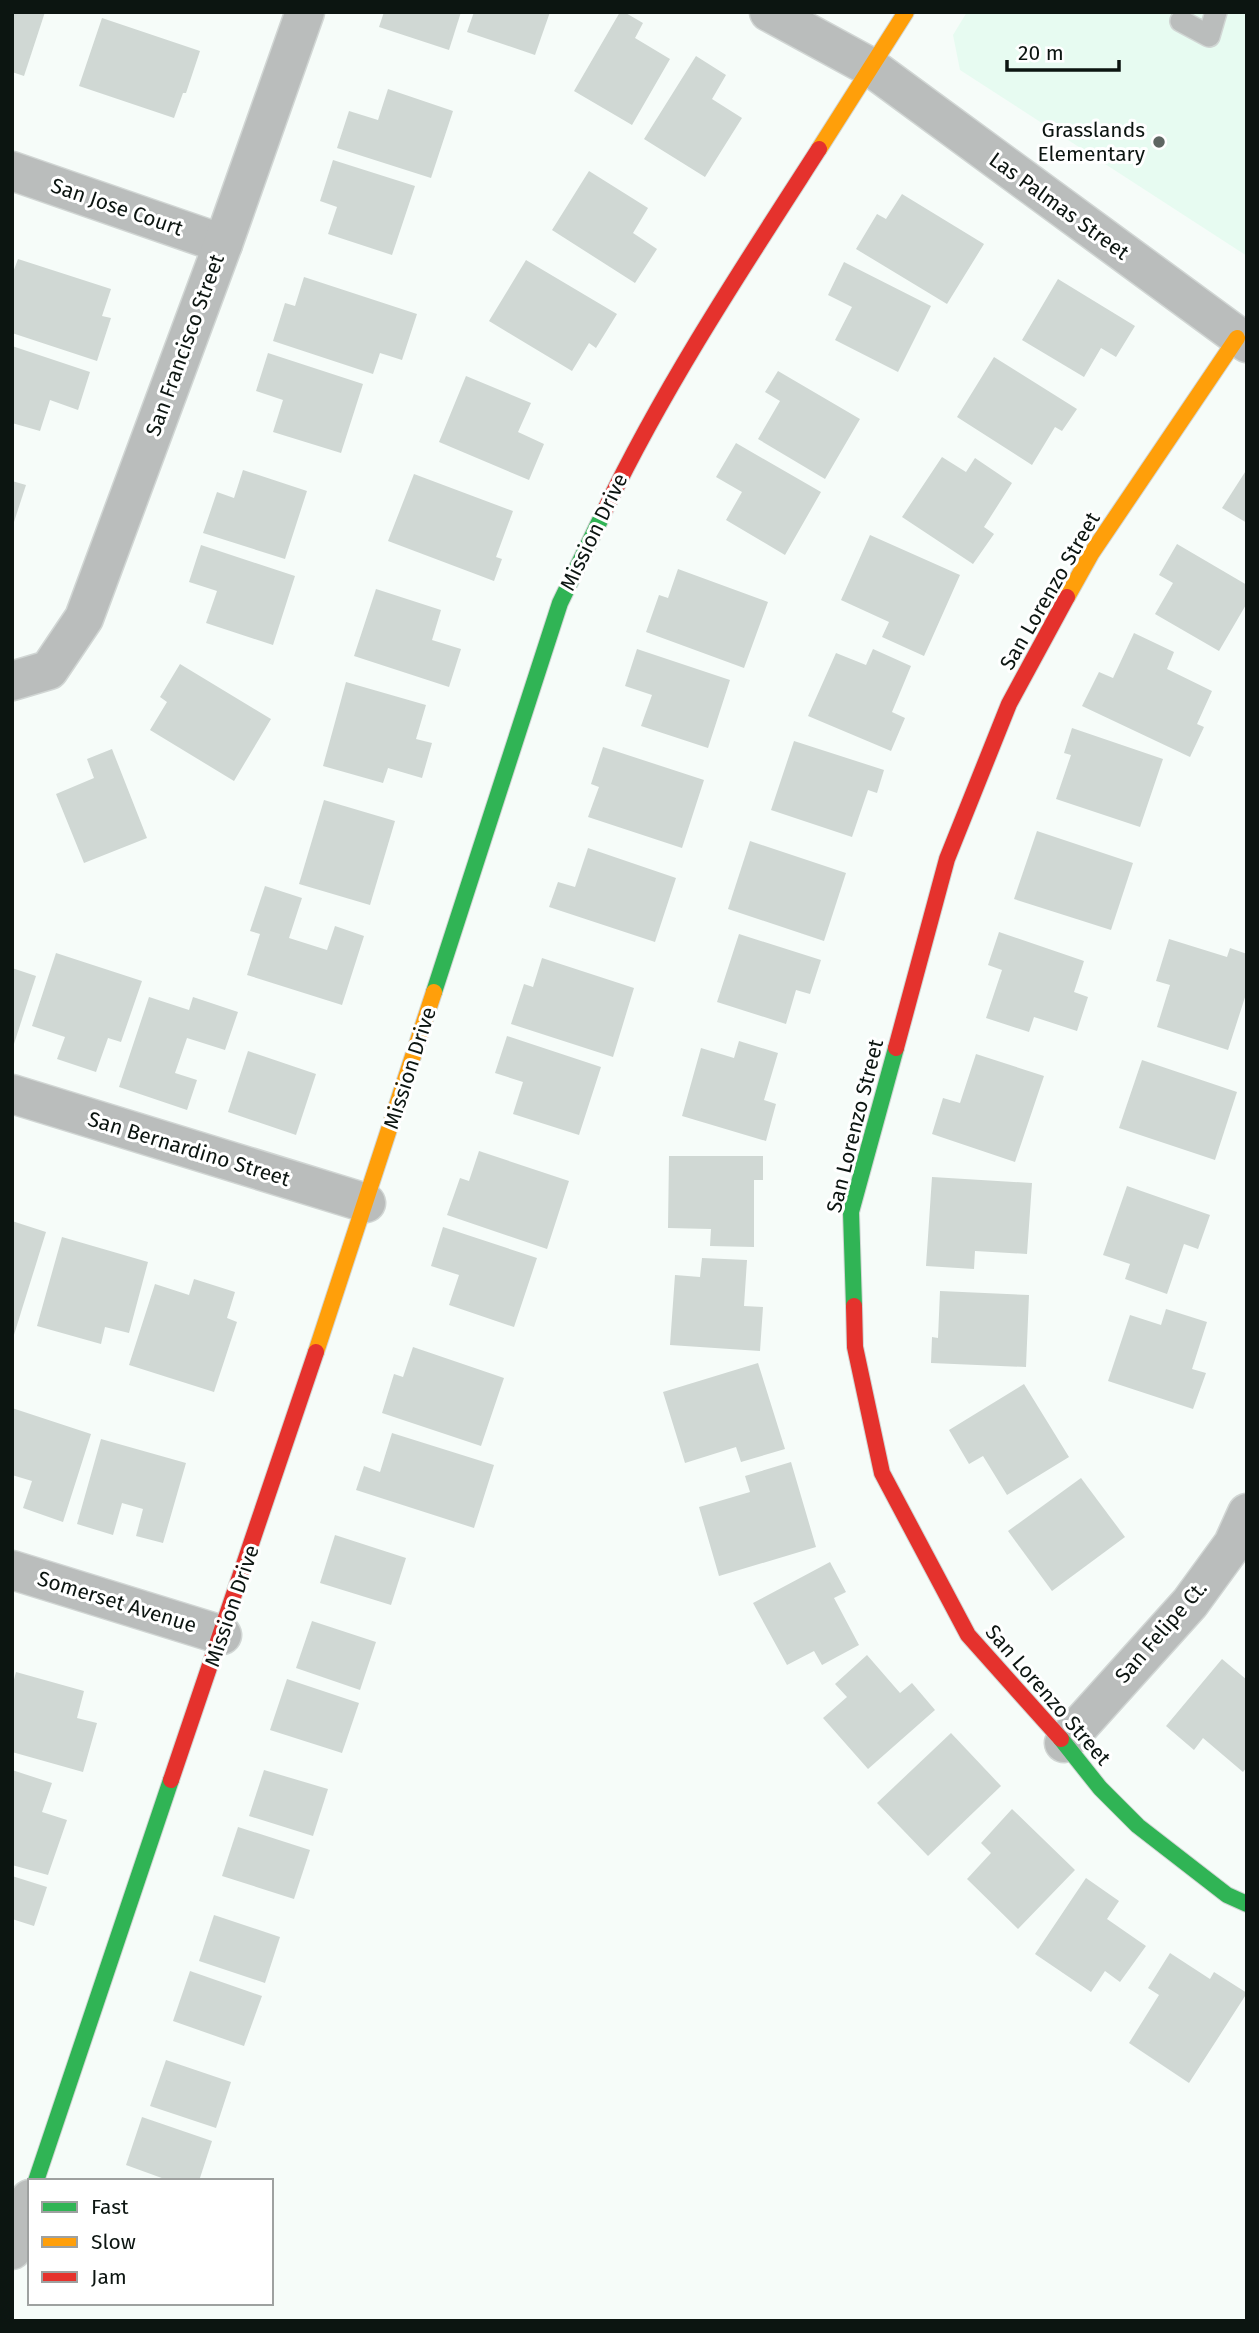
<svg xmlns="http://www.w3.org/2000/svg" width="1259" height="2333" font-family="'Fira Sans',sans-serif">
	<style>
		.built { fill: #e7fbf1 }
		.building { fill: #d0d8d4 }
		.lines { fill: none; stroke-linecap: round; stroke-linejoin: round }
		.lane-casing { stroke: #d1d6d4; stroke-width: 24 }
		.street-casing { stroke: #d1d6d4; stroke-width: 41 }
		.fast-casing { stroke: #d1d6d4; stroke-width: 18 }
		.slow-casing { stroke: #d1d6d4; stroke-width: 18 }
		.jam-casing { stroke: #d1d6d4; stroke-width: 18 }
		.lane { stroke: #babdbc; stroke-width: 21 }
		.street { stroke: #babdbc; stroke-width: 38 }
		.fast { stroke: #30b455; stroke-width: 16 }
		.slow { stroke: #ff9f0a; stroke-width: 16 }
		.jam { stroke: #e5322d; stroke-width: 16 }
		.poi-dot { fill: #5e6662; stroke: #fff; stroke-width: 2.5 }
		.labels { text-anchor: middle; stroke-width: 6; stroke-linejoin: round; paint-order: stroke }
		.poi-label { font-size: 21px; fill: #0c1511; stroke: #fff; text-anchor: end }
		.street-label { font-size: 21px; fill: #0c1511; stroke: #fff }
	</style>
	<rect width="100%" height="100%" fill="#f6fcf9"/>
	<!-- built -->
	<path class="built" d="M967 12H1247V256L960 70 953 35Z"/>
	<!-- building -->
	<g class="building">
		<path d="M12 12H45L24 76 12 72Z"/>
		<path d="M384 12H461L449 50 379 27Z"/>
		<path d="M474 12H550L535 55 467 32Z"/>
		<path d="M620 12H624L643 23 635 38 670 59 632 125 574 91Z"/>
		<path d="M102 18 200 51 186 93H183L174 118 79 86Z"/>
		<path d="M696 56 726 75 712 99 742 118 705 177 644 139Z"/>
		<path d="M388 89 453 111 431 178 337 148 349 111 378 120Z"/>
		<path d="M333 160 415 186 392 255 328 234 337 207 320 201Z"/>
		<path d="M589 171 648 208 633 233 657 249 635 283 552 230Z"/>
		<path d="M902 194 984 244 947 304 856 249 877 214 886 219Z"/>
		<path d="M18 259 111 289 102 316 111 318 97 361 12 333V275Z"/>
		<path d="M526 260 617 314 596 348 589 343 572 371 489 321Z"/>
		<path d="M844 262 931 306 898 372 835 340 852 307 828 295Z"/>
		<path d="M304 277 417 314 402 360 380 353 373 374 273 341 285 303 295 306Z"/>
		<path d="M1058 279 1135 326 1116 357 1101 348 1084 377 1022 340Z"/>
		<path d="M12 346 90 372 78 410 50 400 40 431 12 423Z"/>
		<path d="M268 353 363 384 341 453 273 432 283 400 256 391Z"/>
		<path d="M994 357 1077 409 1062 431 1055 427 1032 465 957 417Z"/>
		<path d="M778 371 860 419 825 479 758 439 780 401 765 392Z"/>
		<path d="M466 376 531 403 518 432 544 444 529 480 439 442Z"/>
		<path d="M736 443 821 492 785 555 726 520 742 492 716 477Z"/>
		<path d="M942 457 966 472 975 458 1012 483 984 527 994 534 973 564 902 517Z"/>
		<path d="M1247 469V523L1222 508Z"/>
		<path d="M243 470 307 491 285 559 203 533 217 492 234 498Z"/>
		<path d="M414 474 513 511 496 557 502 559 494 581 388 541Z"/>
		<path d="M12 481 26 485 13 525H12Z"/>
		<path d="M870 535 960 575 924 656 882 637 889 622 841 600Z"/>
		<path d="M1177 544 1247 585V603L1219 651 1155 614 1173 583 1159 575Z"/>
		<path d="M201 545 295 576 273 645 206 623 217 591 189 582Z"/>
		<path d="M678 569 768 602 744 668 646 632 659 595 668 598Z"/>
		<path d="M376 589 441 610 432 640 461 649 449 687 354 656Z"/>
		<path d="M1134 633 1174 652 1167 669 1212 691 1197 724 1204 727 1190 757 1082 706 1099 672 1113 678Z"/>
		<path d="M637 649 730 680 708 748 641 726 652 695 625 686Z"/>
		<path d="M873 649 911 666 892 712 905 718 891 751 808 716 836 653 866 665Z"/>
		<path d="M180 664 271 719 234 781 150 730 167 702 160 697Z"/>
		<path d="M346 682 426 705 416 739 432 743 422 778 388 768 383 783 323 766Z"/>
		<path d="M1072 728 1163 759 1140 827 1056 799 1071 755 1064 753Z"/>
		<path d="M794 741 884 770 877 793 868 790 852 837 771 810Z"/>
		<path d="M603 747 704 780 682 848 588 817 599 787 591 784Z"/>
		<path d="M112 749 147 838 84 863 56 794 94 778 87 759Z"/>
		<path d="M324 800 395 821 370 905 299 884Z"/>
		<path d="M1037 831 1133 863 1111 930 1014 899Z"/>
		<path d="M750 841 846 873 824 941 728 909Z"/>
		<path d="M588 848 676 878 655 942 549 907 558 882 575 887Z"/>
		<path d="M265 886 302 898 289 938 327 950 335 926 364 936 342 1005 247 975 260 934 250 931Z"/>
		<path d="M999 932 1084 961 1074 992 1088 997 1077 1031 1034 1017 1029 1032 986 1018 1002 970 988 965Z"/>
		<path d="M739 934 821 960 810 994 796 990 786 1024 717 1002Z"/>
		<path d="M1169 939 1227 957 1230 948 1247 954V991L1228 1050 1157 1027 1170 985 1156 981Z"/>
		<path d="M56 953 142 981 121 1042 108 1038 96 1072 57 1059 65 1037 32 1026Z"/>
		<path d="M542 958 634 988 613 1057 511 1024 524 984 533 987Z"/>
		<path d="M12 968 36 976 13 1047H12Z"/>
		<path d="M149 997 189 1010 193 997 238 1012 225 1050 187 1038 175 1073 197 1080 187 1110 119 1087Z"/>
		<path d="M507 1036 601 1067 579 1135 513 1114 523 1082 495 1073Z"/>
		<path d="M739 1041 778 1053 764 1100 776 1104 766 1141 682 1116 701 1048 734 1058Z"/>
		<path d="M248 1051 316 1074 296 1135 228 1112Z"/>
		<path d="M976 1054 1044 1076 1015 1162 932 1134 943 1098 960 1103Z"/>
		<path d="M1142 1060 1237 1092 1215 1160 1119 1128Z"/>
		<path d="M479 1151 569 1181 547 1249 447 1215 460 1178 469 1181Z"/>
		<path d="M669 1156H763V1180H754V1247L710 1246 711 1229 668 1228Z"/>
		<path d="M932 1177 1032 1183 1027 1254 975 1251 974 1269 926 1266Z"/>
		<path d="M1127 1186 1210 1215 1198 1249 1184 1244 1167 1294 1125 1279 1130 1264 1103 1255Z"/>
		<path d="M12 1221 46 1232 13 1338H12Z"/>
		<path d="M443 1227 537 1258 514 1327 449 1305 459 1275 431 1266Z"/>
		<path d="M62 1237 148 1262 129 1333 105 1327 101 1344 37 1326Z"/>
		<path d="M702 1258 747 1260 744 1306 763 1307 760 1351 670 1345 675 1275 700 1277Z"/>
		<path d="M194 1279 235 1292 227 1318 237 1322 214 1392 129 1365 155 1284 189 1295Z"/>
		<path d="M940 1291 1029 1295 1026 1367 931 1363 932 1337 938 1338Z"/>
		<path d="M1166 1309 1207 1322 1192 1369 1206 1373 1193 1409 1108 1381 1130 1315 1161 1325Z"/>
		<path d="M413 1347 504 1378 481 1446 382 1413 394 1374 403 1377Z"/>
		<path d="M758 1363 785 1449 741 1462 736 1447 685 1463 663 1392Z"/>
		<path d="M1024 1384 1069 1457 1007 1495 983 1456 969 1464 949 1430Z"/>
		<path d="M12 1408 91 1434 63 1522 23 1508 32 1481 12 1475Z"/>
		<path d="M392 1433 494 1465 474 1528 356 1490 364 1466 380 1472Z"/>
		<path d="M101 1439 186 1463 163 1543 136 1536 143 1509 122 1503 113 1535 77 1524Z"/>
		<path d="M791 1462 816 1547 719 1576 699 1507 750 1492 745 1476Z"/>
		<path d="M1081 1478 1125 1537 1052 1591 1008 1531Z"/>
		<path d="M335 1535 406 1558 391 1605 320 1583Z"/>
		<path d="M830 1562 846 1592 834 1598 859 1645 822 1665 814 1651 787 1665 753 1603Z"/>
		<path d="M312 1621 376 1642 360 1690 296 1668Z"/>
		<path d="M867 1655 900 1693 912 1683 935 1710 868 1769 823 1718 847 1697 835 1684Z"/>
		<path d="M1222 1659 1247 1680V1767L1243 1772 1203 1738 1194 1750 1166 1726Z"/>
		<path d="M16 1672 84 1691 77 1718 97 1723 83 1772 12 1752V1687Z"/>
		<path d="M287 1679 359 1703 342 1753 270 1730Z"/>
		<path d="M951 1733 1001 1786 928 1856 877 1803Z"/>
		<path d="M12 1770 52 1783 42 1812 67 1820 48 1875 12 1865Z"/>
		<path d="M264 1770 328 1789 313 1836 249 1816Z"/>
		<path d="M1012 1809 1075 1870 1018 1929 967 1879 991 1853 981 1843Z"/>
		<path d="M238 1827 310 1850 294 1899 222 1876Z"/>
		<path d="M12 1876 47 1887 34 1926 12 1919Z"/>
		<path d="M1086 1878 1119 1901 1107 1919 1146 1946 1120 1982 1105 1971 1091 1992 1035 1954Z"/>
		<path d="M214 1915 280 1937 265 1983 199 1961Z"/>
		<path d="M1170 1953 1210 1979 1214 1972 1247 1993 1189 2083 1129 2043 1159 1995 1148 1988Z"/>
		<path d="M190 1971 262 1996 244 2046 173 2021Z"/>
		<path d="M166 2060 231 2082 216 2128 150 2106Z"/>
		<path d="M142 2117 212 2141 199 2181H170L126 2165Z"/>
	</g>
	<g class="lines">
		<defs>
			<path id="lane" d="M1181 21 1209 36 1216 12"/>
			<g id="street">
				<path d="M769 12 872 68 1247 343"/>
				<path d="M12 171 223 244"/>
				<path d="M12 681 49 670 84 618 223 244 305 12"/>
				<path d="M12 1094 366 1203"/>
				<path d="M12 1570 222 1635"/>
				<path d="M1064 1743 1190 1603 1233 1544 1247 1513"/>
				<path d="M12 2250 30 2199"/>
			</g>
			<g id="fast">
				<path d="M434 992 560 603 604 512"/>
				<path d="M854 1306 851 1212 896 1048"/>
				<path d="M1061 1739 1100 1788 1138 1826 1227 1895 1247 1904"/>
				<path d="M36 2181 171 1780"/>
			</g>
			<g id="slow">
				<path d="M819 149 906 12"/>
				<path d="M1067 597 1091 554 1237 338"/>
				<path d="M316 1352 434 992"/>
			</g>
			<g id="jam">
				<path d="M604 512C665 385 743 267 819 149"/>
				<path d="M896 1048 947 859 1009 704 1067 597"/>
				<path d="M854 1306 855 1347 882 1473 968 1635 1061 1739"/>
				<path d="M171 1780 316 1352"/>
			</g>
		</defs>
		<!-- lane casing -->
		<use href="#lane" class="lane-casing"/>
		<!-- street casing -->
		<use href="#street" class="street-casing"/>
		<!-- fast casing -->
		<use href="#fast" class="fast-casing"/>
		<!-- slow casing -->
		<use href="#slow" class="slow-casing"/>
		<!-- jam casing -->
		<use href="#jam" class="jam-casing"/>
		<!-- lane -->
		<use href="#lane" class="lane"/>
		<!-- street -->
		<use href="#street" class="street"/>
		<!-- fast -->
		<use href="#fast" class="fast"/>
		<!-- slow -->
		<use href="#slow" class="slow"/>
		<!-- jam -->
		<use href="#jam" class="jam"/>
	</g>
	<!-- markers -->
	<circle class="poi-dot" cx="1159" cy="142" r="7"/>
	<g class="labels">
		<!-- poi labels -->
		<g class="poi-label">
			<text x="1145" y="137">Grasslands<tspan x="1145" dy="24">Elementary</tspan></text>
		</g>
		<!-- street labels -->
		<g class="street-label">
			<text transform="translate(1059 206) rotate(36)" y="7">Las Palmas Street</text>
			<text transform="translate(117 207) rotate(19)" y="7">San Jose Court</text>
			<text transform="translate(185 345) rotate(-70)" y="7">San Francisco Street</text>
			<text transform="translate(594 532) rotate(-64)" y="7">Mission Drive</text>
			<text transform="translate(1050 591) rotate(-60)" y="7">San Lorenzo Street</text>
			<text transform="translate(410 1068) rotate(-72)" y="7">Mission Drive</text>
			<text transform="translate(855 1126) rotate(-76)" y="7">San Lorenzo Street</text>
			<text transform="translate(189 1149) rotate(17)" y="7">San Bernardino Street</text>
			<text transform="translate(117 1602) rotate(17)" y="7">Somerset Avenue</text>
			<text transform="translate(232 1606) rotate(-71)" y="7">Mission Drive</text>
			<text transform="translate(1161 1632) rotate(-49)" y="7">San Felipe Ct.</text>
			<text transform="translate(1048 1695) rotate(49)" y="7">San Lorenzo Street</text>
		</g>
	</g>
	<!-- border -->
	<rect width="1259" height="2333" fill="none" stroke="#0c1511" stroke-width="28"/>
	<!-- legend -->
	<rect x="28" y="2179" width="245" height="126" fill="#ffffff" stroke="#9ea1a0" stroke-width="2"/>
	<rect x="42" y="2202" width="35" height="10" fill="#30b455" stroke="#9ea1a0" stroke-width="2"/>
	<text x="91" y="2214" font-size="21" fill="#0c1511">Fast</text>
	<rect x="42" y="2237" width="35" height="10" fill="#ff9f0a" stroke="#9ea1a0" stroke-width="2"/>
	<text x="91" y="2249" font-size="21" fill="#0c1511">Slow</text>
	<rect x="42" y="2272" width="35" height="10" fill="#e5322d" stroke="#9ea1a0" stroke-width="2"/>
	<text x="91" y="2284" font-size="21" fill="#0c1511">Jam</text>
	<!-- scale -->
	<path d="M1007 60v10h112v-10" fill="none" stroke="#0c1511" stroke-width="3.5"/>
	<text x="1018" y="60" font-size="21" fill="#0c1511" stroke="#ffffff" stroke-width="5" paint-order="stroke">20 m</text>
</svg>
